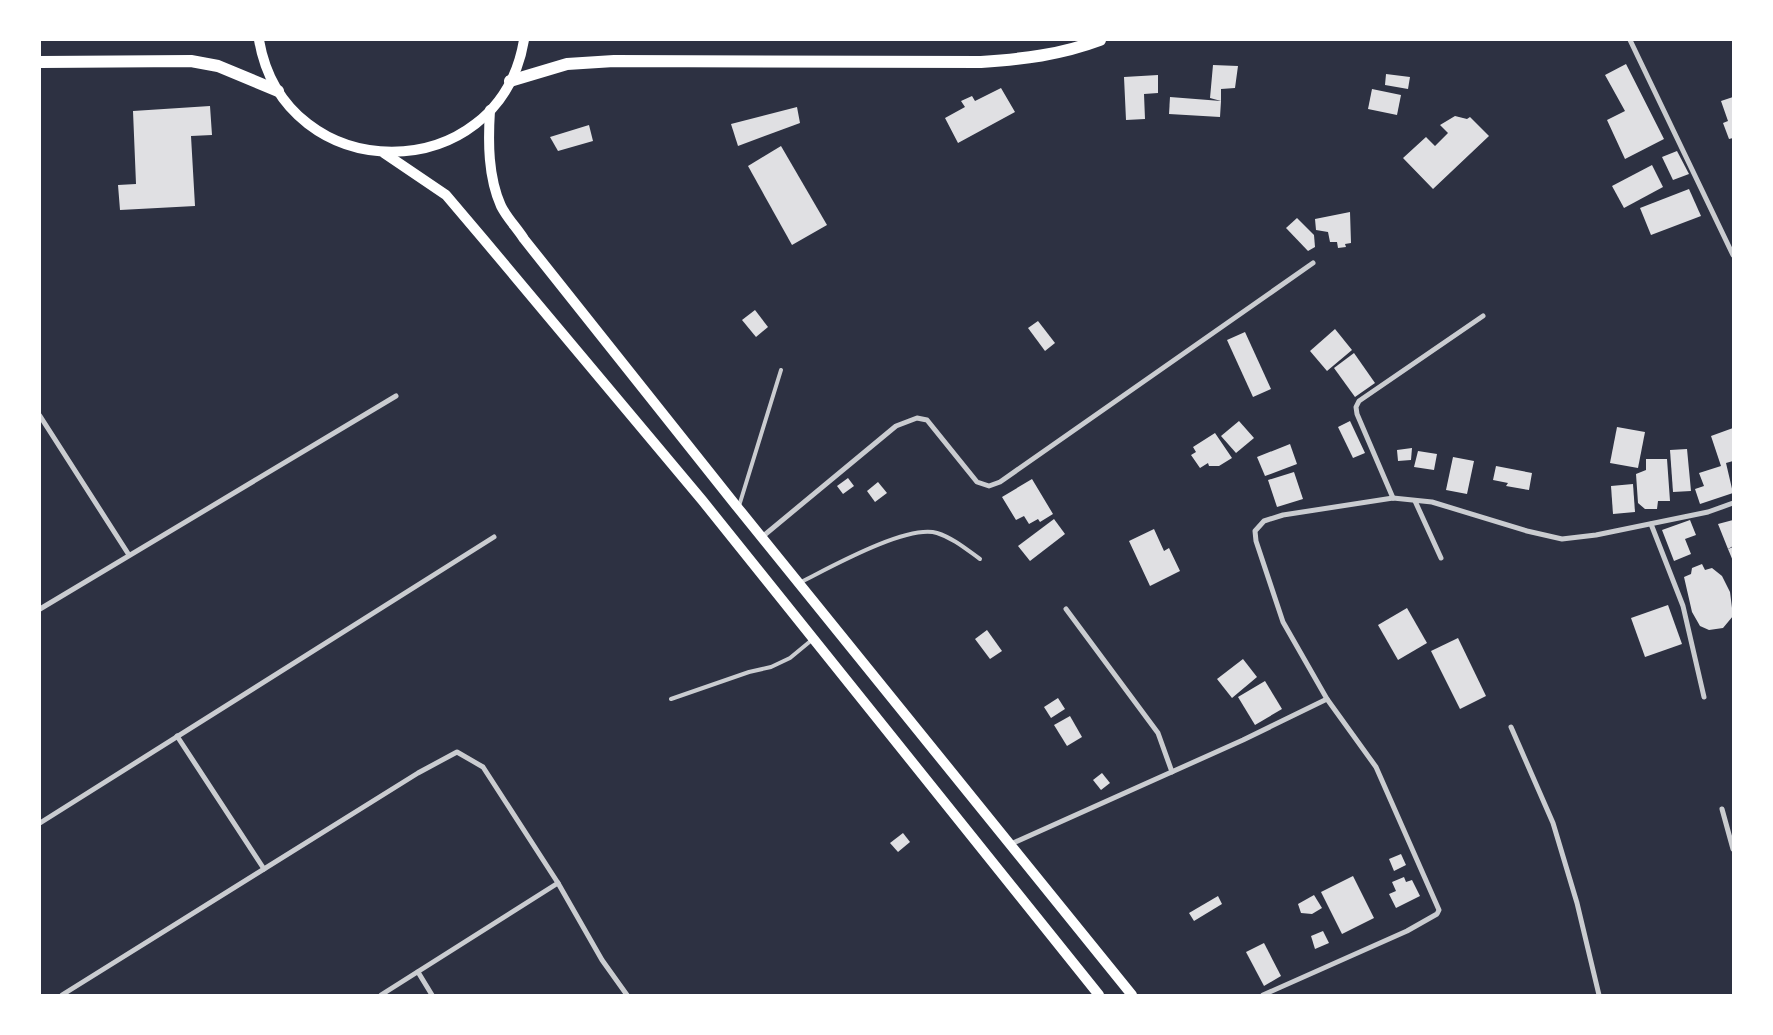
<svg xmlns="http://www.w3.org/2000/svg" width="1773" height="1035" font-family="'Roboto Condensed',sans-serif">
	<style>
		.building { fill: #e0e0e3 }
		.lines { fill: none; stroke-linecap: round; stroke-linejoin: round }
		.service { stroke: #caccd0; stroke-width: 4 }
		.minor { stroke: #caccd0; stroke-width: 5 }
		.secondary { stroke: #fff; stroke-width: 10 }
		.primary { stroke: #fff; stroke-width: 12 }
	</style>
	<rect width="100%" height="100%" fill="#2d3142"/>
	<!-- building -->
	<g class="building">
		<path d="M1626 64 1664 139 1625 159 1607 120 1625 111 1605 75Z"/>
		<path d="M1213 65 1238 66 1235 88 1221 89V101L1210 98Z"/>
		<path d="M1386 74 1410 77 1408 89 1385 85Z"/>
		<path d="M1158 75V93L1144 94 1145 119 1126 120 1124 77Z"/>
		<path d="M1001 88 1015 112 958 143 945 118 965 107 961 101 972 96 975 101Z"/>
		<path d="M1372 89 1401 95 1397 115 1368 109Z"/>
		<path d="M1170 97 1221 101 1220 117 1169 114Z"/>
		<path d="M1733 97V138L1729 139 1723 123 1728 121 1721 101Z"/>
		<path d="M210 106 212 135 191 136 195 206 120 210 118 185 136 184 133 111Z"/>
		<path d="M797 107 800 123 738 146 731 124Z"/>
		<path d="M1455 116 1467 119 1470 117 1489 136 1433 189 1403 158 1426 137 1435 146 1448 133 1440 125Z"/>
		<path d="M589 125 593 141 558 151 550 137Z"/>
		<path d="M781 146 827 225 792 245 748 166Z"/>
		<path d="M1677 151 1689 174 1673 180 1662 157Z"/>
		<path d="M1652 165 1663 187 1624 208 1612 186Z"/>
		<path d="M1689 189 1701 216 1651 235 1640 208Z"/>
		<path d="M1350 212 1351 243 1345 244 1346 247 1338 248 1337 242H1330L1328 232 1316 230 1315 219Z"/>
		<path d="M1297 218 1314 235 1315 247 1308 251 1286 228Z"/>
		<path d="M755 310 768 327 756 337 742 320Z"/>
		<path d="M1038 321 1055 343 1045 351 1028 328Z"/>
		<path d="M1335 329 1352 350 1327 371 1310 351Z"/>
		<path d="M1245 332 1271 389 1253 397 1227 340Z"/>
		<path d="M1354 353 1375 383 1355 397 1334 368Z"/>
		<path d="M1239 421 1254 438 1236 453 1221 436Z"/>
		<path d="M1350 421 1365 453 1353 458 1338 427Z"/>
		<path d="M1617 427 1645 432 1638 468 1610 463Z"/>
		<path d="M1733 428V461L1726 463 1733 493 1700 504 1695 489 1704 486 1699 473 1721 466 1711 436Z"/>
		<path d="M1215 433 1232 458 1219 466H1209L1208 463 1200 468 1191 455 1196 452 1193 447Z"/>
		<path d="M1290 444 1297 464 1265 476 1257 457Z"/>
		<path d="M1412 448 1411 460 1398 461 1397 450Z"/>
		<path d="M1687 449 1691 491 1673 492 1670 450Z"/>
		<path d="M1418 451 1437 454 1434 470 1414 467Z"/>
		<path d="M1453 457 1474 461 1467 494 1446 490Z"/>
		<path d="M1646 459H1667L1670 501H1658L1657 509H1645L1638 503 1636 474 1646 470Z"/>
		<path d="M1496 466 1532 473 1529 490 1506 486 1508 483 1493 480Z"/>
		<path d="M1294 472 1303 499 1277 507 1268 480Z"/>
		<path d="M848 478 854 486 843 494 837 486Z"/>
		<path d="M1032 479 1053 514 1040 522 1038 519 1029 524 1024 516 1016 520 1002 497Z"/>
		<path d="M878 482 887 493 875 502 867 491Z"/>
		<path d="M1633 484 1635 512 1613 514 1611 486Z"/>
		<path d="M1054 519 1065 534 1030 561 1018 546Z"/>
		<path d="M1690 520 1696 535 1685 539 1691 554 1674 561 1662 530Z"/>
		<path d="M1733 520V546L1728 549 1718 524Z"/>
		<path d="M1154 529 1164 551 1169 548 1180 571 1150 586 1129 541Z"/>
		<path d="M1733 547V561L1728 549Z"/>
		<path d="M1702 564 1705 570 1712 568 1722 576 1730 592 1733 616 1723 628 1709 630 1700 626 1692 612 1684 577 1691 574 1692 568Z"/>
		<path d="M1668 605 1682 644 1645 657 1631 618Z"/>
		<path d="M1407 608 1427 643 1398 660 1378 625Z"/>
		<path d="M987 630 1002 651 990 659 975 639Z"/>
		<path d="M1458 638 1486 696 1460 709 1431 651Z"/>
		<path d="M1243 659 1257 677 1232 698 1217 679Z"/>
		<path d="M1265 681 1282 709 1255 725 1238 697Z"/>
		<path d="M1058 698 1065 709 1051 718 1044 707Z"/>
		<path d="M1070 716 1082 737 1067 746 1054 725Z"/>
		<path d="M1102 773 1110 783 1101 790 1093 780Z"/>
		<path d="M903 833 910 842 898 852 890 843Z"/>
		<path d="M1401 854 1406 865 1394 871 1389 859Z"/>
		<path d="M1353 876 1374 918 1342 934 1321 892Z"/>
		<path d="M1404 877 1406 882 1412 880 1420 896 1396 908 1389 894 1396 891 1392 882Z"/>
		<path d="M1314 895 1322 908 1312 914 1301 913 1298 904Z"/>
		<path d="M1218 896 1222 904 1194 921 1189 913Z"/>
		<path d="M1323 931 1329 943 1315 949 1311 936Z"/>
		<path d="M1264 943 1281 976 1264 986 1246 952Z"/>
	</g>
	<g class="lines">
		<!-- service -->
		<g class="service">
			<path d="M739 506 781 370"/>
			<path d="M801 582C829 568 907 524 937 533 953 538 966 549 980 559"/>
			<path d="M671 699 749 672 771 667 790 658 813 639"/>
		</g>
		<!-- minor -->
		<g class="minor">
			<path d="M1630 40 1733 255"/>
			<path d="M40 416 129 555"/>
			<path d="M1393 498 1357 414 1356 407 1359 401 1483 316"/>
			<path d="M1415 501 1441 558"/>
			<path d="M1651 524 1683 606 1704 697"/>
			<path d="M762 537 896 426 917 418 927 420 977 482 989 486 1000 482 1313 263"/>
			<path d="M40 609 396 396"/>
			<path d="M1066 609 1158 733 1172 772"/>
			<path d="M1511 727 1553 823 1577 903 1599 995"/>
			<path d="M177 736 264 869"/>
			<path d="M1722 809 1733 849"/>
			<path d="M40 823 494 537"/>
			<path d="M1011 844 1243 740 1327 699"/>
			<path d="M418 972 432 995"/>
			<path d="M62 995 418 773 457 752 483 767 558 883 602 960 627 995"/>
			<path d="M381 995 558 883"/>
			<path d="M1263 995 1407 931 1437 914 1439 910 1376 767 1327 699 1283 622 1256 541 1255 531 1264 521 1283 515 1393 498 1432 502 1527 531 1562 539 1596 535 1708 512 1733 503"/>
		</g>
		<!-- secondary -->
		<g class="secondary">
			<path d="M259 40C285 189 499 189 524 40"/>
			<path d="M490 110C488 142 488 177 501 206 507 218 517 228 524 239L738 508 1132 995"/>
			<path d="M384 153 446 195 485 241 702 500 1099 995"/>
		</g>
		<!-- primary -->
		<g class="primary">
			<path d="M40 62 191 61 218 66 278 91"/>
			<path d="M510 81 567 64 614 61 981 62C1023 59 1060 55 1100 40"/>
		</g>
	</g>
	<!-- border -->
	<rect width="1773" height="1035" fill="none" stroke="#ffffff" stroke-width="82"/>
</svg>
